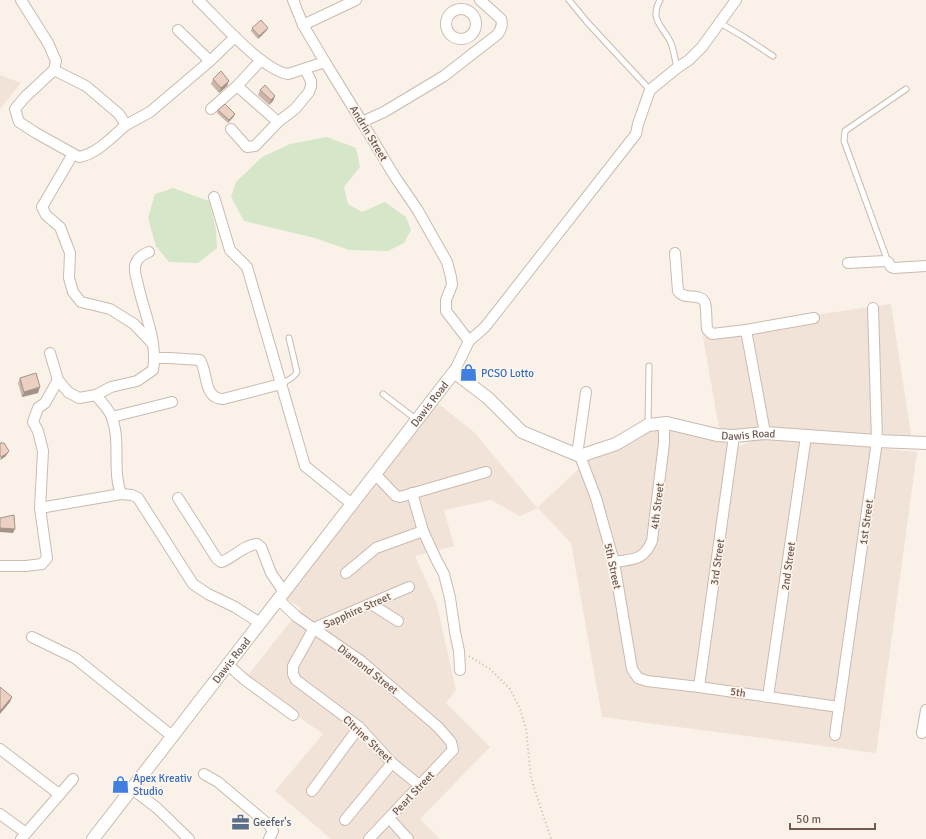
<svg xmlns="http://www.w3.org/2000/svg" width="926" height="839" font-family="Signika,sans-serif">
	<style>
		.residential { fill: #f1e3d8 }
		.green { fill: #d6e6c8 }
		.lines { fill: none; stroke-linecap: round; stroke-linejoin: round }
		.service-casing { stroke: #cbbaaf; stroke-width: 7 }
		.minor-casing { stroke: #cbbaaf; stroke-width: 12 }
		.tertiary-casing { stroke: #cbbaaf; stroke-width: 14 }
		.path { stroke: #d1b4a6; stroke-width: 2; stroke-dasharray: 1 3; stroke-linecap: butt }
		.service { stroke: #fff; stroke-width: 5 }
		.minor { stroke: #fff; stroke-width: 10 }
		.tertiary { stroke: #fff; stroke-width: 12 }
		.wall { fill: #cbb4a8 }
		.shaded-wall { fill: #a59288 }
		.building { fill: #ecd1c3; stroke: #a59288 }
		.labels { text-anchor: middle; stroke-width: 3.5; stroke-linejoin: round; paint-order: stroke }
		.street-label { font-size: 11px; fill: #71594f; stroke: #fdf6ee }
		.shop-label { font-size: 11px; fill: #366cbe; stroke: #fdf6ee; text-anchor: start }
		.service-label { font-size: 11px; fill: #4e5e75; stroke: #fdf6ee; text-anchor: start }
	</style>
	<rect width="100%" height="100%" fill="#faf2e8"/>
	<!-- residential -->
	<g class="residential">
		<path d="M0 75 21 83 0 109Z"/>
		<path d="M891 304 912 441 777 428 720 434 702 331Z"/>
		<path d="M436 402 474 432 537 508 589 459 645 430 673 429 740 446 757 439H788L917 452 876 753 602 717 571 543 538 508 520 516 491 500 444 510 454 546 415 556 437 605 456 690 446 703 490 747 420 819 440 839H331L275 791 323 734 245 679 301 608 285 598Z"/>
	</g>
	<!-- green -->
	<g class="green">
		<path d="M327 137 356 148 360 167 344 187 348 204 362 212 385 202 406 217 411 230 404 243 388 251 349 250 315 238 244 221 231 197 236 182 262 157 290 144Z"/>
		<path d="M173 188 209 201 216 229 217 248 198 263 169 262 156 246 148 218 155 194Z"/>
	</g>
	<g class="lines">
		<defs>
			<g id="service">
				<path d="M569 0 587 22 650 90"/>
				<path d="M660 0C649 20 663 26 671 43 674 51 675 60 677 68"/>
				<path d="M720 23 744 37 773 56"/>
				<path d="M888 262 844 141 845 131 906 89"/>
				<path d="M281 384C287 381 294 378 297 372L289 338"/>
				<path d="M383 394 417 420"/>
				<path d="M648 425 649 366"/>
			</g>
			<g id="minor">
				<path d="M21 0 48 43 56 61 54 70 25 97 15 109 19 122 36 133 79 157C97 154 113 136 126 125L119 114 86 86 54 70"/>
				<path d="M198 0C218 19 262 70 288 74L325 62 362 122 395 177 417 209 447 262 451 277 452 285 446 300V311L469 341"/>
				<path d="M293 0 303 25 325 62"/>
				<circle cx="461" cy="24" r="15"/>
				<path d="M303 25 356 0"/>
				<path d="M178 30 210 61"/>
				<path d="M237 86 278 122"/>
				<path d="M211 109 237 86 261 60"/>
				<path d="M362 122 384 112 444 76 498 34C501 29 503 25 501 19L480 0"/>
				<path d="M126 125 150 112 210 61 235 37"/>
				<path d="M231 129 247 147 255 146 278 122 295 109 309 92 311 86V81L305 69"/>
				<path d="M73 154 42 207 46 215 60 227 70 253 69 278 73 292 81 302 110 309 134 324 152 343"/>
				<path d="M214 197 230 250 247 267 305 466 352 504"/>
				<path d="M675 253 678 291C684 301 701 292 705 303 707 311 706 321 707 329L712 334 746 330 814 318"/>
				<path d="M848 263 885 261 888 262 891 267 894 268 926 266"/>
				<path d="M746 330 765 433"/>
				<path d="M50 353 58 380 68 392 79 398 96 395 111 387 137 381 153 370C158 341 144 313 138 285 137 280 135 275 135 270 134 261 141 255 149 252"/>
				<path d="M154 358H169L200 360C208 372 203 399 223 399L281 384"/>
				<path d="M454 372 469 341 485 327 636 134 638 124 650 90 677 68 689 60 702 47 736 0"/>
				<path d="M96 395C101 402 110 410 112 418 121 442 112 470 121 494"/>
				<path d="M112 417 172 402"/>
				<path d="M577 455 586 392"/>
				<path d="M580 456 596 498 614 562 632 669 638 678 647 681 699 687 839 707"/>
				<path d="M375 474 396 496 400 497 486 472"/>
				<path d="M412 493 423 531 436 559 444 574 450 598 455 632 459 651 460 670"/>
				<path d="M178 498 217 559 221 562C234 558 243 545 257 544L261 547 271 573 284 592"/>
				<path d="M40 508 121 494 132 495 138 498 193 584 208 594 235 607 260 623"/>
				<path d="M614 562C634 559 643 561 652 541L664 443V423"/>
				<path d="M0 566H26L42 564 47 558 40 508 43 451 38 431 33 422 38 408 45 403 58 380"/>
				<path d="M346 573 376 548 423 531"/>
				<path d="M409 587 314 628 293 666V674L296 680 359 727 392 763 419 785"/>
				<path d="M278 599 297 617 361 661 438 727 451 742 453 750 369 839"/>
				<path d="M371 604 398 621"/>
				<path d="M32 637 75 658 172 736"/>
				<path d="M227 664 245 680 293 715"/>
				<path d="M699 687 734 436"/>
				<path d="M768 697 806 436"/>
				<path d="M922 733 926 710"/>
				<path d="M835 735 877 441 873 308"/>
				<path d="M0 749 59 794"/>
				<path d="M204 774 218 782 269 825 273 831 269 839"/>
				<path d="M132 789 157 808 189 839"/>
				<path d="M312 791 359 727"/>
				<path d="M0 814 26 833"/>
				<path d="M389 818 408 839"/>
				<path d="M345 820 392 763"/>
				<path d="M21 839 73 779"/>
			</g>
			<g id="tertiary">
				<path id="s1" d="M93 839 454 372 488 398 522 432 580 456 616 444 648 425 667 423 717 435 734 436 765 433 877 441 926 443"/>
			</g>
		</defs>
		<!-- service casing -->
		<use href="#service" class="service-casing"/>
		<!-- minor casing -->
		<use href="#minor" class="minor-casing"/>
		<!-- tertiary casing -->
		<use href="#tertiary" class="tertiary-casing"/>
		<!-- path -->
		<path class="path" d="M469 656 490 669 510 689 520 709 526 728 531 778 551 839"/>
		<!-- service -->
		<use href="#service" class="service"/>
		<!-- minor -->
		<use href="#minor" class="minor"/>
		<!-- tertiary -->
		<use href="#tertiary" class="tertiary"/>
	</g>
	<!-- wall -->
	<g class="wall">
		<path d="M252 28 267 30 258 39 251 31Z"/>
		<path d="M213 79 227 86 219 93 211 84Z"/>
		<path d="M260 90 275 96 273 101 269 105 258 95Z"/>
		<path d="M218 110 234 116 228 123 217 113Z"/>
		<path d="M20 378 38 393 22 397 18 383Z"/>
	</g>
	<!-- shaded-wall -->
	<g class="shaded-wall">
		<path d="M268 28 267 30 258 39 259 36Z"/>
		<path d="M229 81 227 86 219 93 221 88Z"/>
		<path d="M275 96 273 101 269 105 271 100Z"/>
		<path d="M235 114 234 116 228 123 229 120Z"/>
		<path d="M40 387 38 393 22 397 24 392Z"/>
		<path d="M9 451 8 453 5 457 0 460 1 457Z"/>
		<path d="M0 528 15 529 13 533 0 532Z"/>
		<path d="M12 697 10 702 0 714V711Z"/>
	</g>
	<!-- building -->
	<g class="building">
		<path d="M261 20 268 28 259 36 252 28Z"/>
		<path d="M221 71 229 81 221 88 213 79Z"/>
		<path d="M265 85 275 96 271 100 260 90Z"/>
		<path d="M225 104 235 114 229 120 218 110Z"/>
		<path d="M36 373 40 387 24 392 20 378Z"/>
		<path d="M0 443H4L9 451 6 454 1 457 0 455Z"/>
		<path d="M14 515 15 529 0 528V518Z"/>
		<path d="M0 687 12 697 0 711Z"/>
	</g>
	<!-- icons -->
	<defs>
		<symbol id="shop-bare" viewBox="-9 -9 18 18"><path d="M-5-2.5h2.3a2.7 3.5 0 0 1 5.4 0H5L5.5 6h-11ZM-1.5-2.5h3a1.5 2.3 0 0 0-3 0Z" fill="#3f7fe0" stroke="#fdf6ee" stroke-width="2.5" paint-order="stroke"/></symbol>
		<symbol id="office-bare" viewBox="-9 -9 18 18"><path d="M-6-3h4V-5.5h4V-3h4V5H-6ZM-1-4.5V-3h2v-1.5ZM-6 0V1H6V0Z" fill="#5c6f8a" stroke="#fdf6ee" stroke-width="2.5" paint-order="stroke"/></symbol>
	</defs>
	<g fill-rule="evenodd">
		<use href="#shop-bare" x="456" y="360" width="25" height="25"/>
		<use href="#shop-bare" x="108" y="772" width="25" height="25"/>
		<use href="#office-bare" x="228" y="810" width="25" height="25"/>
	</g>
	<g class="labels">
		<!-- street labels -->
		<g class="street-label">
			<text transform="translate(369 133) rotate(59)" y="4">Andrin Street</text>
			<text dy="4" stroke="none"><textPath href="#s1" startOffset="550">Dawis Road</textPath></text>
			<text dy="4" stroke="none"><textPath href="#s1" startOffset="921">Dawis Road</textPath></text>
			<text transform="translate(657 506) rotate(-83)" y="4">4th Street</text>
			<text transform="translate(866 522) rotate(-82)" y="4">1st Street</text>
			<text transform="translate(717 562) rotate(-82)" y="4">3rd Street</text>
			<text transform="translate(613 566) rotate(78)" y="4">5th Street</text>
			<text transform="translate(788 566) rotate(-82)" y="4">2nd Street</text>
			<text transform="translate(357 610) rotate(-24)" y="4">Sapphire Street</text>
			<text dy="4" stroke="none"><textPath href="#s1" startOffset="226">Dawis Road</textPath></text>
			<text transform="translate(368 669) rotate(38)" y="4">Diamond Street</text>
			<text transform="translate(738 692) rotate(8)" y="4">5th</text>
			<text transform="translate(368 739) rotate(43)" y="4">Citrine Street</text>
			<text transform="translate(413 793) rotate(-47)" y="4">Pearl Street</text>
		</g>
		<!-- shop labels -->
		<g class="shop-label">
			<text x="481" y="377">PCSO Lotto</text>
			<text x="133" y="782">Apex Kreativ<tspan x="133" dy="13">Studio</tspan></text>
		</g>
		<!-- service labels -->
		<g class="service-label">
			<text x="253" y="826">Geefer's</text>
		</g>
	</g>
	<!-- scale -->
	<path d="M790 823v6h85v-6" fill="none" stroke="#71594f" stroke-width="2"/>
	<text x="796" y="823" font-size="12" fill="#71594f" stroke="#fdf6ee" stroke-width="3" paint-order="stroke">50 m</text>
</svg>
